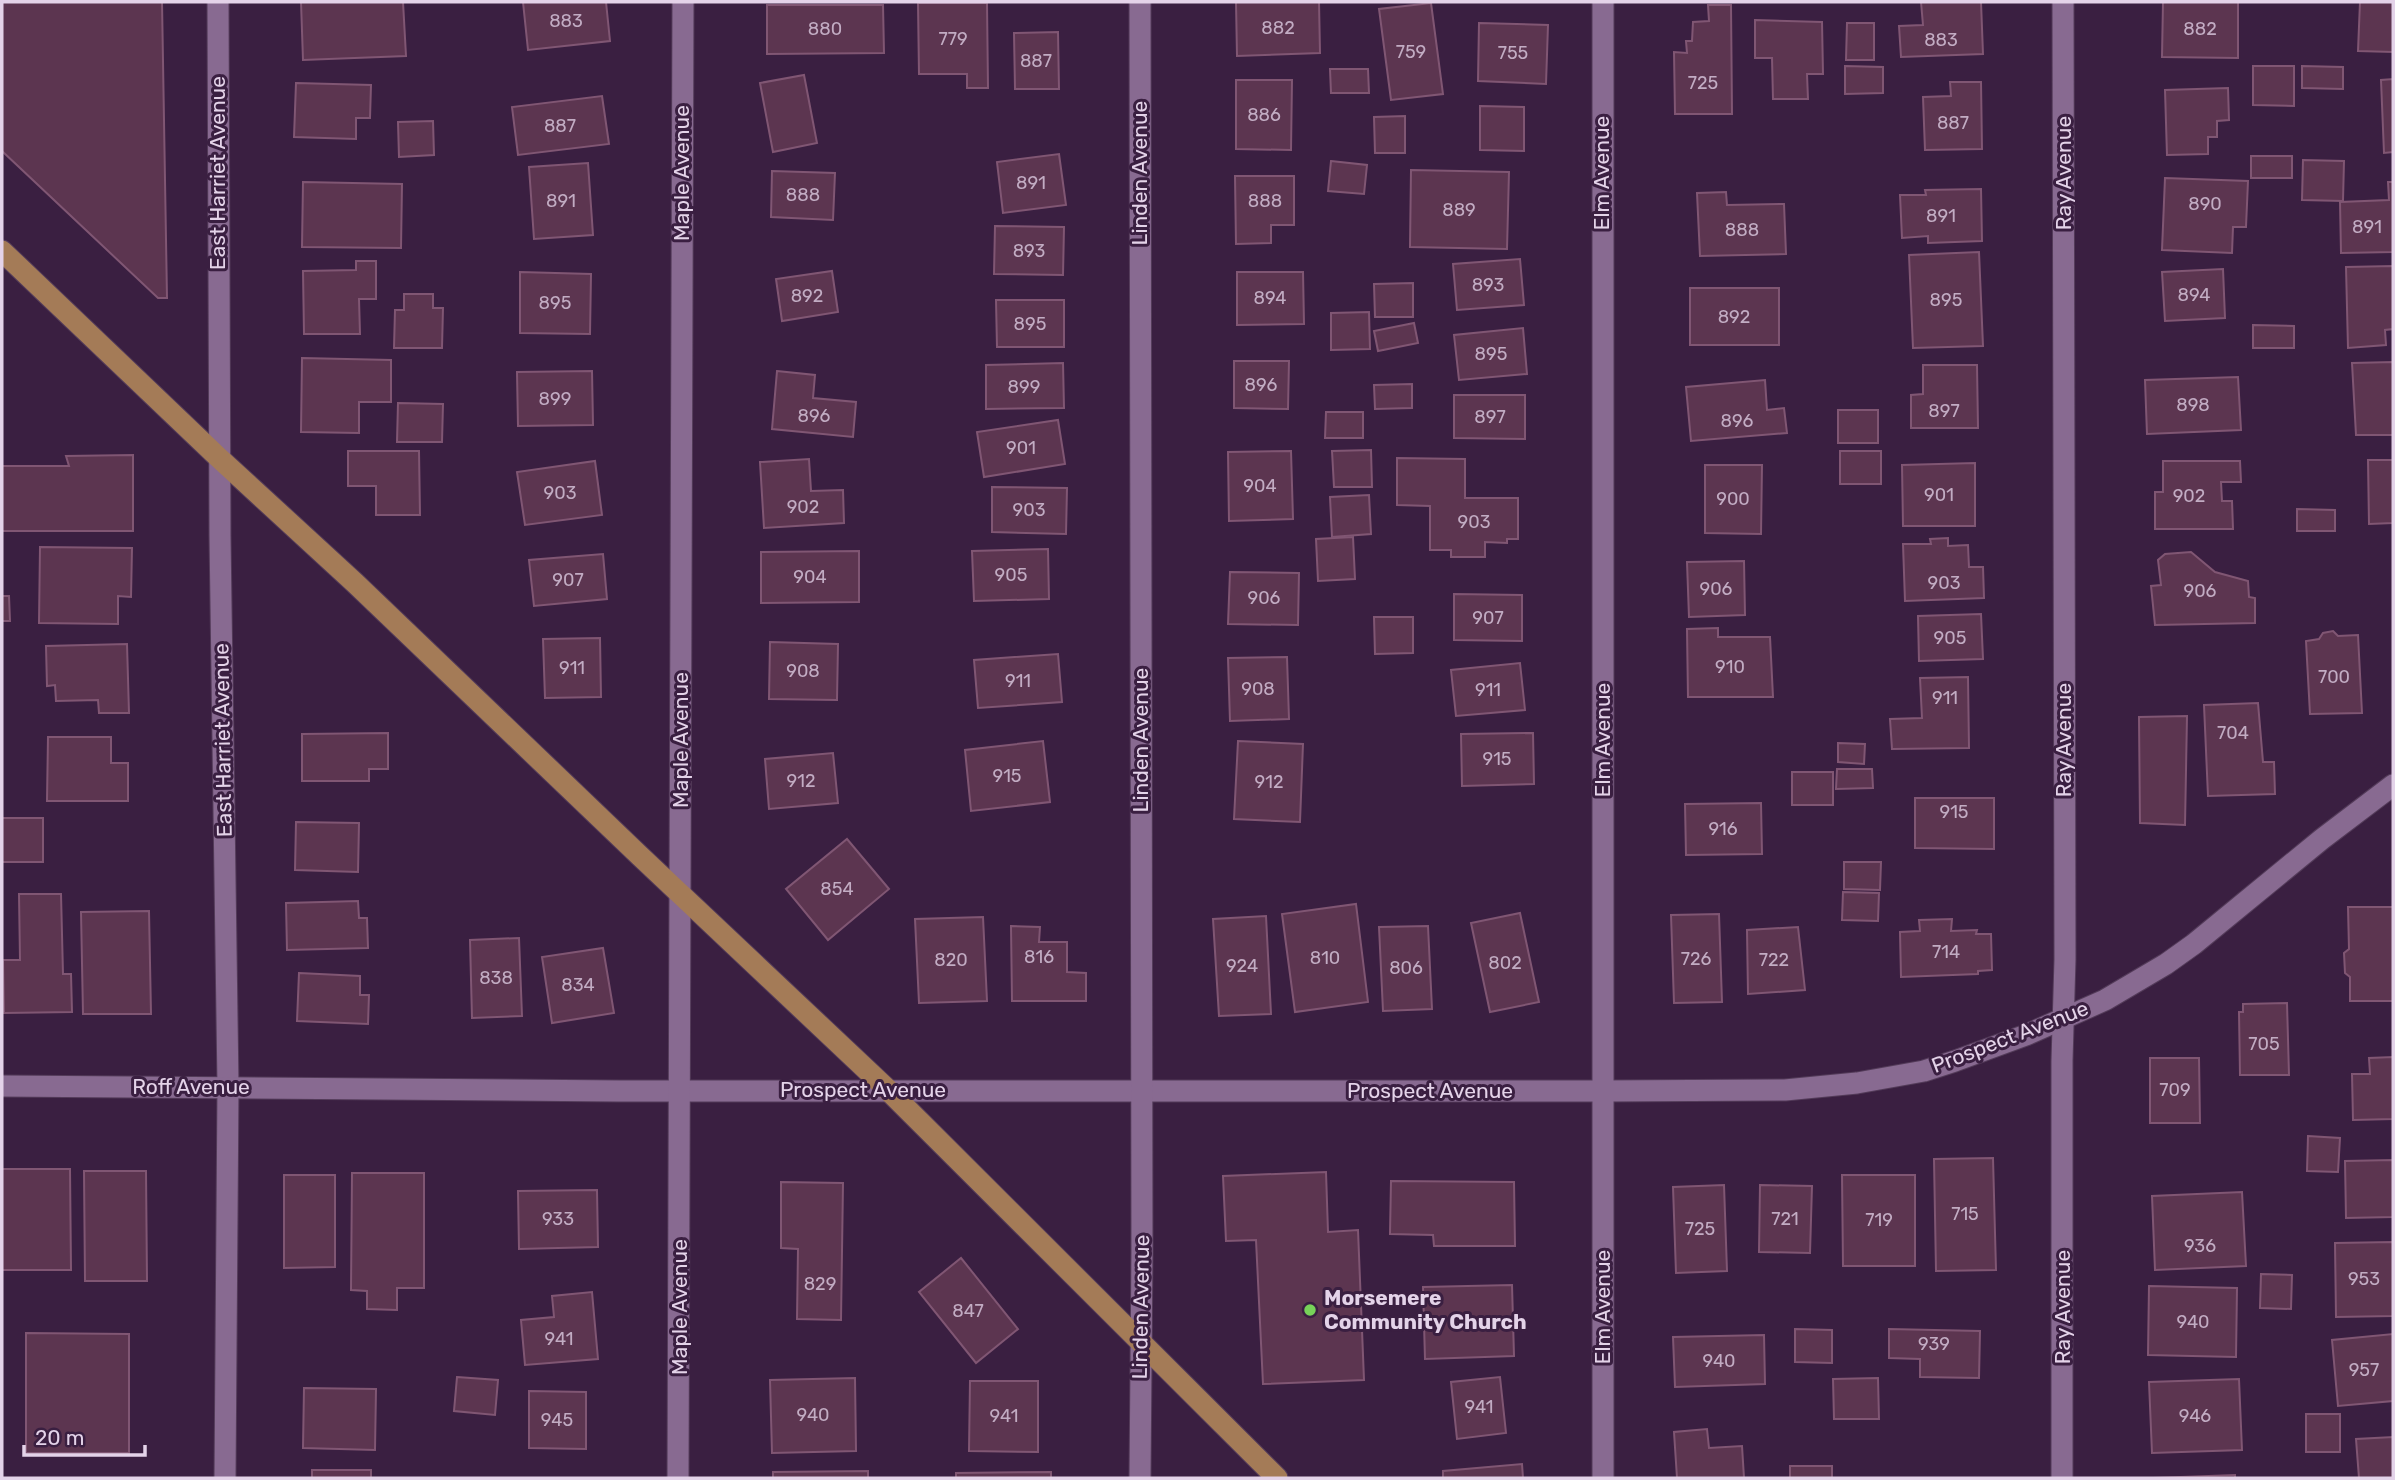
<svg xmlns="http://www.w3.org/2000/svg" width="2395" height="1480" font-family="Rubik,sans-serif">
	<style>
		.building { fill: #5c3550; stroke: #805673; stroke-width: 2 }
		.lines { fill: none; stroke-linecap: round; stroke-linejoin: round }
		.street-casing { stroke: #533b59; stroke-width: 23 }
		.secondary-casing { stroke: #533b59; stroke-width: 23 }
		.primary-casing { stroke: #533b59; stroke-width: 23 }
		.street { stroke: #886a91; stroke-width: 21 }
		.secondary { stroke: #886a91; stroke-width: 21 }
		.primary { stroke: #a47b57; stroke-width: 21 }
		.poi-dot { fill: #77d259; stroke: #3a1f41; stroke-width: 2.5 }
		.labels { text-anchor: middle; stroke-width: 6; stroke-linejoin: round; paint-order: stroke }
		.number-label { font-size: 18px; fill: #c2acc3 }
		.street-label { font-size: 21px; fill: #e4d3e9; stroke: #3a1f41 }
		.poi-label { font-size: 21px; font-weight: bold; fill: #e4d3e9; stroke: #3a1f41; text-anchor: start }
	</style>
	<rect width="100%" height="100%" fill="#3a1f41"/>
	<!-- building -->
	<g class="building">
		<path d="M2 2H162L167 298H158L2 151Z"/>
		<path d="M301 2H403L406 56 303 60Z"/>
		<path d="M523 2H606L610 41 528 50Z"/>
		<path d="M1236 2H1319L1320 53 1237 56Z"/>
		<path d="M1921 2H1981L1983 54 1901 57 1899 26 1923 25Z"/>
		<path d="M2163 2H2238V58L2162 57Z"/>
		<path d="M2360 2H2393V52L2358 51Z"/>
		<path d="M918 3H987L988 88H967V74H919Z"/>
		<path d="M1431 3 1443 94 1391 100 1379 9Z"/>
		<path d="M767 5H883L884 53 767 54Z"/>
		<path d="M1708 5H1731L1732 114H1675L1674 52 1687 53 1686 41H1692L1693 22 1709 21Z"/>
		<path d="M1755 20 1822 22 1823 74H1807L1808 99H1773L1772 58H1755Z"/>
		<path d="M1479 23 1548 25 1546 84 1478 81Z"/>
		<path d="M1847 23H1874V60H1846Z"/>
		<path d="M1058 32 1059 89H1015L1014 33Z"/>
		<path d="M1845 66 1883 67V93L1845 94Z"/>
		<path d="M2253 66H2294V106L2253 105Z"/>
		<path d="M2302 66 2343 67V89L2302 88Z"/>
		<path d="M1330 69H1368L1369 93H1331Z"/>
		<path d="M804 75 817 143 773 152 760 83Z"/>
		<path d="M2393 79V152L2384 153 2381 80Z"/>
		<path d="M1236 80H1292L1291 150 1236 149Z"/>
		<path d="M1950 82H1981L1982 149 1925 150 1923 97 1951 96Z"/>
		<path d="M296 83 371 85 370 118H356V139L294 137Z"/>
		<path d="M2228 88 2229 120 2217 121V137H2208V154L2167 155 2165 90Z"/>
		<path d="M602 96 609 144 518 155 512 107Z"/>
		<path d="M1480 106 1524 107V151L1480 150Z"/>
		<path d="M1405 116V153H1375L1374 117Z"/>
		<path d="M433 121 434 155 399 157 398 122Z"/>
		<path d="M1059 154 1066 205 1003 213 997 162Z"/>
		<rect x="2251" y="156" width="41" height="22"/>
		<path d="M2303 160 2344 161 2343 201 2302 200Z"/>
		<path d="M1331 161 1367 165 1364 194 1328 191Z"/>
		<path d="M588 163 593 235 534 239 529 167Z"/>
		<path d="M1411 170 1509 172 1507 249 1410 247Z"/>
		<path d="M772 171 835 173 833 220 771 217Z"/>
		<path d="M1235 176H1294V225H1271V243L1236 244Z"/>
		<path d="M2165 178 2248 181 2246 227H2233L2232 253 2162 250Z"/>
		<path d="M303 182 402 184 401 248 302 247Z"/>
		<path d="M2388 182H2393V252L2341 253 2340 202 2389 200Z"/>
		<path d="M1981 189 1982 241 1928 243V236L1902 238 1900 195H1926L1925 190Z"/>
		<path d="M1726 192 1727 205 1784 204 1786 254 1700 256 1697 193Z"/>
		<path d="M995 226 1064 227 1063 275 994 274Z"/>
		<path d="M1979 252 1983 346 1913 348 1909 255Z"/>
		<path d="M1520 259 1524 305 1457 310 1453 264Z"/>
		<path d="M356 261H376V299H359L360 334H304L303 271 356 270Z"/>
		<path d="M2393 266V329L2385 330 2386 345 2348 348 2346 267Z"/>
		<path d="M2223 269 2225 318 2165 321 2162 272Z"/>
		<path d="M832 271 838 312 782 321 776 279Z"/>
		<path d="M520 272 591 274 590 334 520 333Z"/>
		<path d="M1237 272H1303L1304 324 1237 325Z"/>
		<path d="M1413 283V317H1375L1374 284Z"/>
		<rect x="1690" y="288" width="89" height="57"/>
		<path d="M404 294H433V308H443L442 348H394L395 310H404Z"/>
		<path d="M996 300H1064V347H997Z"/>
		<path d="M1369 312 1370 349 1331 350V313Z"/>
		<path d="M1414 323 1418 343 1378 351 1374 331Z"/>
		<path d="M2253 325 2294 326V348H2253Z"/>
		<path d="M1523 328 1527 374 1459 380 1454 335Z"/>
		<path d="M302 358 391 360V402H359V433L301 432Z"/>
		<path d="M1234 361H1289L1288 409 1234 408Z"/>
		<path d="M2393 362V435H2356L2352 363Z"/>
		<path d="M1063 363 1064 408 986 409V365Z"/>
		<path d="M1923 365H1977L1978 428H1911V395L1923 394Z"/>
		<path d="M592 371 593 425 518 426 517 372Z"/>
		<path d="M777 371 815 375 813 398 856 402 853 437 772 429Z"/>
		<path d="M2238 377 2241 430 2147 434 2145 380Z"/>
		<path d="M1765 380 1767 410 1784 408 1787 433 1691 441 1686 387Z"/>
		<path d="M1412 384V408L1375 409 1374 385Z"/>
		<path d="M1454 395H1525V439L1454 438Z"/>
		<path d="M398 403 443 404 442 442H397Z"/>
		<rect x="1838" y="410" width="40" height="33"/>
		<path d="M1326 412H1363V438H1325Z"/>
		<path d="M1058 420 1065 464 984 477 977 432Z"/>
		<path d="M1371 450 1372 487H1334L1332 451Z"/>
		<path d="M348 451H419L420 515H376V486H348Z"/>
		<path d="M1291 451 1293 519 1229 521 1228 452Z"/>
		<rect x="1840" y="451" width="41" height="33"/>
		<path d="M133 455V531H2V466H69L66 456Z"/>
		<path d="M1397 458 1465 459V498H1518V539H1507V543L1485 542V557H1451V550H1430V506L1397 505Z"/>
		<path d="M809 459 811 491 843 490 844 523 764 528 760 462Z"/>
		<path d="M2368 460H2393V523L2369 524Z"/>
		<path d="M595 461 602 515 525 525 517 472Z"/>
		<path d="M2163 461H2240L2241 482H2221L2222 501H2232L2233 529H2155V492H2163Z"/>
		<path d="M1975 463V526H1903L1902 465Z"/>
		<path d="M1705 465H1762L1761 534 1705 533Z"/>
		<path d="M992 487 1067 488 1066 534 992 532Z"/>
		<path d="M1369 495 1371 534 1332 537 1330 497Z"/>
		<path d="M2297 509 2335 510V531H2297Z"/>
		<path d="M1353 537 1355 579 1318 581 1316 539Z"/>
		<path d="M1948 538V546L1968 545 1969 567H1983L1984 598 1905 601 1903 544H1931L1930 539Z"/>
		<path d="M40 547 132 548 131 597 118 596V624L39 623Z"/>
		<path d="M1048 549 1049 599 974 601 972 551Z"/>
		<path d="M859 551V602L761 603V552Z"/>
		<path d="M2191 552 2215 572 2248 581 2249 597 2255 598V623L2155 625 2151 586 2161 585 2158 560 2165 554Z"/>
		<path d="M603 554 607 599 534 606 529 560Z"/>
		<path d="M1744 561 1745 615 1689 617 1687 562Z"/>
		<path d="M1230 572 1299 573 1298 625 1228 624Z"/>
		<path d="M1454 594 1522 595V641L1454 640Z"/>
		<path d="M2 596H9L10 621H2Z"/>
		<path d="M1981 614 1983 659 1919 661 1918 616Z"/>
		<path d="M1374 617H1413V653L1375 654Z"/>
		<path d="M1718 628V637H1770L1773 697H1688L1687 629Z"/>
		<path d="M2333 631 2338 636 2358 635 2362 713 2310 714 2306 641 2319 639 2323 633Z"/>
		<path d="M600 638 601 697 545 698 543 639Z"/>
		<path d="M770 642 838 644 837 700 769 699Z"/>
		<path d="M127 644 129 713H99L98 700 56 701 55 685 47 686 46 646Z"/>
		<path d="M1058 654 1062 702 978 708 974 660Z"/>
		<path d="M1287 657 1289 719 1230 721 1228 658Z"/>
		<path d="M1520 663 1525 710 1456 716 1451 670Z"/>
		<path d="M1968 677 1969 748 1892 749 1890 719 1922 718 1920 678Z"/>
		<path d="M2258 703 2263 762H2274L2275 794 2208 796 2204 705Z"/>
		<path d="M2187 716 2185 825 2140 823 2139 717Z"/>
		<path d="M388 733V769H369V781H302V734Z"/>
		<path d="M1533 733 1534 784 1462 786 1461 734Z"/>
		<path d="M48 737H111V763H128V801H47Z"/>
		<path d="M1043 741 1050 802 971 811 965 750Z"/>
		<path d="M1238 741 1303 744 1300 822 1234 819Z"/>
		<path d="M1838 743 1865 744 1864 764 1838 762Z"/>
		<path d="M833 753 838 803 769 809 765 759Z"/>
		<path d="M1837 769H1872L1873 788 1836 789Z"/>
		<rect x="1792" y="772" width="41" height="33"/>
		<path d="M1915 798H1994V849L1915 848Z"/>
		<path d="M1761 803 1762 854 1686 855 1685 804Z"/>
		<rect x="2" y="818" width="41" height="44"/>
		<path d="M296 822 359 823 358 872 295 870Z"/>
		<path d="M847 839 889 889 828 940 786 889Z"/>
		<path d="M1844 862H1881L1880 890 1844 889Z"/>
		<path d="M1843 892 1879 893 1878 921 1842 920Z"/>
		<path d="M19 894H61L63 974H71L72 1012 4 1013 3 960H20Z"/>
		<path d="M358 901 359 918H367L368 948 287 950 286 903Z"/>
		<path d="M1356 904 1368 1002 1295 1012 1282 914Z"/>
		<path d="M2348 907H2393V1001H2350V977L2345 973 2344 953 2349 949Z"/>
		<path d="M149 911 151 1014H83L81 912Z"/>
		<path d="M1520 913 1539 1002 1490 1012 1471 923Z"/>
		<path d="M1719 914 1722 1002 1674 1003 1671 915Z"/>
		<path d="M1266 916 1271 1014 1219 1016 1213 919Z"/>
		<path d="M983 917 987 1001 919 1003 915 919Z"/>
		<path d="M1952 919 1951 931 1977 930 1976 934H1991L1992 970 1978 971V974L1901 977 1900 932 1920 931 1919 920Z"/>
		<path d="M1011 926 1040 927 1039 942H1067V972L1086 973V1001H1012Z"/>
		<path d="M1428 926 1432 1009 1383 1011 1379 927Z"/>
		<path d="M1798 927 1805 990 1748 994 1747 930Z"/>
		<path d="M519 938 522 1016 472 1018 470 940Z"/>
		<path d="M603 948 614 1013 552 1023 542 957Z"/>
		<path d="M299 973 360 976V995H369L368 1024 297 1021Z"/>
		<path d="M2287 1003 2289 1075H2240L2239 1012H2243V1004Z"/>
		<path d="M2393 1057V1119L2353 1120 2352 1074H2370L2369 1058Z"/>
		<path d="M2150 1058H2199L2200 1123H2150Z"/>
		<path d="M2308 1136 2340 1138 2338 1172 2307 1171Z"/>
		<path d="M1993 1158 1996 1270 1936 1271 1934 1159Z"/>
		<path d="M2393 1160V1217L2346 1218 2345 1161Z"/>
		<path d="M2 1169H70L71 1270H2Z"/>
		<path d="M84 1171H146L147 1281H85Z"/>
		<path d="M1326 1172 1328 1232 1358 1230 1364 1380 1263 1384 1256 1240 1226 1241 1223 1176Z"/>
		<path d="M352 1173H424V1288H397V1310L367 1309V1291L351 1290Z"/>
		<path d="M284 1175H335V1267L284 1268Z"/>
		<path d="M1842 1175H1915V1266H1843Z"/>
		<path d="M1391 1181 1514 1182 1515 1246H1434L1433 1235 1390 1234Z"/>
		<path d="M781 1182 843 1183 841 1320 797 1319 798 1249 781 1248Z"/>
		<path d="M1724 1185 1727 1271 1676 1273 1673 1187Z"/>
		<path d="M1760 1185 1812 1186 1810 1253 1759 1252Z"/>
		<path d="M597 1190 598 1247 519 1249 518 1191Z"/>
		<path d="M2242 1192 2246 1266 2155 1270 2152 1196Z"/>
		<path d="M2393 1242V1316L2336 1317 2335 1243Z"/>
		<path d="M961 1258 1018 1329 976 1363 919 1292Z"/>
		<path d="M2261 1274 2292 1275 2291 1309 2260 1308Z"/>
		<path d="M1512 1285 1514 1356 1425 1359 1423 1287Z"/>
		<path d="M2149 1286 2237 1288 2236 1357 2148 1355Z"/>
		<path d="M592 1292 598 1359 525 1365 521 1320 554 1317 552 1296Z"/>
		<path d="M1795 1329 1832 1330V1363L1795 1362Z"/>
		<path d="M1889 1329 1980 1331 1979 1378 1920 1377V1359L1889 1358Z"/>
		<path d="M26 1333 129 1334V1453H26Z"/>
		<path d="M2393 1334V1401L2338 1406 2332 1340Z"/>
		<path d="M1764 1335 1765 1384 1675 1387 1673 1337Z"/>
		<path d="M457 1377 498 1380 495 1415 454 1411Z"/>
		<path d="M1500 1377 1506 1433 1457 1439 1451 1382Z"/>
		<path d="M855 1378 856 1451 772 1453 770 1380Z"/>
		<path d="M1878 1378 1879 1419H1834L1833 1379Z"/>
		<path d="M2239 1379 2242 1450 2152 1453 2149 1382Z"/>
		<path d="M970 1381H1038V1452L969 1451Z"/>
		<path d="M304 1388 376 1389 375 1450 303 1448Z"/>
		<path d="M529 1391 586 1392V1449L529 1448Z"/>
		<rect x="2306" y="1414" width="34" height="38"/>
		<path d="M1707 1429 1709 1448 1742 1446 1744 1478H1677L1674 1432Z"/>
		<path d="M2393 1437V1478H2359L2356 1439Z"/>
		<path d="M1522 1464 1523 1478H1443V1471Z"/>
		<rect x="1790" y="1466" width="42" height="12"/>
		<rect x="312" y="1470" width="59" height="8"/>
		<path d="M868 1471V1478H773V1472Z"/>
		<path d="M1051 1472V1478H956V1473Z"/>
		<path d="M2235 1475V1478H2153Z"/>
	</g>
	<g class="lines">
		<defs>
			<g id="street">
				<path d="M218 2 220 536 228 1086 225 1478"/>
				<path d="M2 1086 619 1091H1603L1785 1090 1857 1083 1924 1071 1955 1061 2026 1035 2105 1000 2166 964 2194 944 2322 839 2393 785"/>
				<path d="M1140 1478 1142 1251 1140 2"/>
				<path d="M1603 1478V2"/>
				<path d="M2062 1478V1061L2065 959 2063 2"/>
			</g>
			<path id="secondary" d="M678 1478 683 2"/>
			<path id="primary" d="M2 251 219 458 355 583 640 856 887 1089 1277 1478"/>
		</defs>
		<!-- street casing -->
		<use href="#street" class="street-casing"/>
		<!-- secondary casing -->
		<use href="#secondary" class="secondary-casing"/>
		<!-- primary casing -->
		<use href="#primary" class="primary-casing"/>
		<!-- street -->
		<use href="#street" class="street"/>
		<!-- secondary -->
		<use href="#secondary" class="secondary"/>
		<!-- primary -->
		<use href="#primary" class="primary"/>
	</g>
	<!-- markers -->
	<circle class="poi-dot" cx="1310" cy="1310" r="7"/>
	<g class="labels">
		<!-- number labels -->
		<g class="number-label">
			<text x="566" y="27">883</text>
			<text x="1278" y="34">882</text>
			<text x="825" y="35">880</text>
			<text x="2200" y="35">882</text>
			<text x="953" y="45">779</text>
			<text x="1941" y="46">883</text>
			<text x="1411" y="58">759</text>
			<text x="1513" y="59">755</text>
			<text x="1036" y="67">887</text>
			<text x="1703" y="89">725</text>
			<text x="1264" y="121">886</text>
			<text x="1953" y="129">887</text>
			<text x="560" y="132">887</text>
			<text x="1031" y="189">891</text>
			<text x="803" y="201">888</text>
			<text x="561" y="207">891</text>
			<text x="1265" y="207">888</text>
			<text x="2205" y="210">890</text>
			<text x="1459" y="216">889</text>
			<text x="1941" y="222">891</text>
			<text x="2367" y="233">891</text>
			<text x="1742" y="236">888</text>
			<text x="1029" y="257">893</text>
			<text x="1488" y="291">893</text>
			<text x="2194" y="301">894</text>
			<text x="807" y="302">892</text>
			<text x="1270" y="304">894</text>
			<text x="1946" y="306">895</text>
			<text x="555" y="309">895</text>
			<text x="1734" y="323">892</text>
			<text x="1030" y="330">895</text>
			<text x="1491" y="360">895</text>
			<text x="1261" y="391">896</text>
			<text x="1024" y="393">899</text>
			<text x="555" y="405">899</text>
			<text x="2193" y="411">898</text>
			<text x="1944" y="417">897</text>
			<text x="814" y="422">896</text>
			<text x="1490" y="423">897</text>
			<text x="1737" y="427">896</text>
			<text x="1021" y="454">901</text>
			<text x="1260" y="492">904</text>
			<text x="560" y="499">903</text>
			<text x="1939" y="501">901</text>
			<text x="2189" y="502">902</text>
			<text x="1733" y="505">900</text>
			<text x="803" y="513">902</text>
			<text x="1029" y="516">903</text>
			<text x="1474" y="528">903</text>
			<text x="1011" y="581">905</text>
			<text x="810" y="583">904</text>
			<text x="568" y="586">907</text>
			<text x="1944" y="589">903</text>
			<text x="1716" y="595">906</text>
			<text x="2200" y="597">906</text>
			<text x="1264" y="604">906</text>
			<text x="1488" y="624">907</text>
			<text x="1950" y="644">905</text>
			<text x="1730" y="673">910</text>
			<text x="572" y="674">911</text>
			<text x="803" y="677">908</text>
			<text x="2334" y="683">700</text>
			<text x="1018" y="687">911</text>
			<text x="1258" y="695">908</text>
			<text x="1488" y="696">911</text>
			<text x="1945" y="704">911</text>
			<text x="2233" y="739">704</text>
			<text x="1497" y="765">915</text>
			<text x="1007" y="782">915</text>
			<text x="801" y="787">912</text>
			<text x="1269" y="788">912</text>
			<text x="1954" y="818">915</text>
			<text x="1723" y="835">916</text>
			<text x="837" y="895">854</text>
			<text x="1946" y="958">714</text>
			<text x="1039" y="963">816</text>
			<text x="1325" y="964">810</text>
			<text x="1696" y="965">726</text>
			<text x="951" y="966">820</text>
			<text x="1774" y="966">722</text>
			<text x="1505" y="969">802</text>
			<text x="1242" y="972">924</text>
			<text x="1406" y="974">806</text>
			<text x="496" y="984">838</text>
			<text x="578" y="991">834</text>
			<text x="2264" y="1050">705</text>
			<text x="2175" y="1096">709</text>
			<text x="1965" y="1220">715</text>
			<text x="558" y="1225">933</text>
			<text x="1785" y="1225">721</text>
			<text x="1879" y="1226">719</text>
			<text x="1700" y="1235">725</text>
			<text x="2200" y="1252">936</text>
			<text x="2364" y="1285">953</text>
			<text x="820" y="1290">829</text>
			<text x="968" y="1317">847</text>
			<text x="2193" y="1328">940</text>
			<text x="559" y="1345">941</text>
			<text x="1934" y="1350">939</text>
			<text x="1719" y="1367">940</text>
			<text x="2364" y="1376">957</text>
			<text x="1479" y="1413">941</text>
			<text x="813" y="1421">940</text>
			<text x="1004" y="1422">941</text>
			<text x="2195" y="1422">946</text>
			<text x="557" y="1426">945</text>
		</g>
		<!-- street labels -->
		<g class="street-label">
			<text transform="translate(218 173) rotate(-90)" y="7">East Harriet Avenue</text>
			<text transform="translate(682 173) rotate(-90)" y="7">Maple Avenue</text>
			<text transform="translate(1140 173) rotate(-90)" y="7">Linden Avenue</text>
			<text transform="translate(1602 173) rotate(-90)" y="7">Elm Avenue</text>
			<text transform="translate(2064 173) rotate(-90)" y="7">Ray Avenue</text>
			<text transform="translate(223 740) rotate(-91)" y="7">East Harriet Avenue</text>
			<text transform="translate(681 740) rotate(-90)" y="7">Maple Avenue</text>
			<text transform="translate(1141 740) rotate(-90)" y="7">Linden Avenue</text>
			<text transform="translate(1603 740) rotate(-90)" y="7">Elm Avenue</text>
			<text transform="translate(2064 740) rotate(-90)" y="7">Ray Avenue</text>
			<text transform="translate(2010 1037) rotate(-21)" y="7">Prospect Avenue</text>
			<text x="191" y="1094">Roff Avenue</text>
			<text x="863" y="1097">Prospect Avenue</text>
			<text x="1430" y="1098">Prospect Avenue</text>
			<text transform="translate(680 1307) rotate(-90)" y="7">Maple Avenue</text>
			<text transform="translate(1141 1307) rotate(-89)" y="7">Linden Avenue</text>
			<text transform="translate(1603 1307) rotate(-90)" y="7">Elm Avenue</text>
			<text transform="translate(2063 1307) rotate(-90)" y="7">Ray Avenue</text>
		</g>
		<!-- poi labels -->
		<g class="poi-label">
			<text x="1324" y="1305">Morsemere<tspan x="1324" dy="24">Community Church</tspan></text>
		</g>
	</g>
	<!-- border -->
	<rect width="2395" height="1480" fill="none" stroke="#e4d3e9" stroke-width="7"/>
	<!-- scale -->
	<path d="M24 1445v10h121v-10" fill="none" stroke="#e4d3e9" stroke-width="3.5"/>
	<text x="35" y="1445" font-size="21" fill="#e4d3e9" stroke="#3a1f41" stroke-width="5" paint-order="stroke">20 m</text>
</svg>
